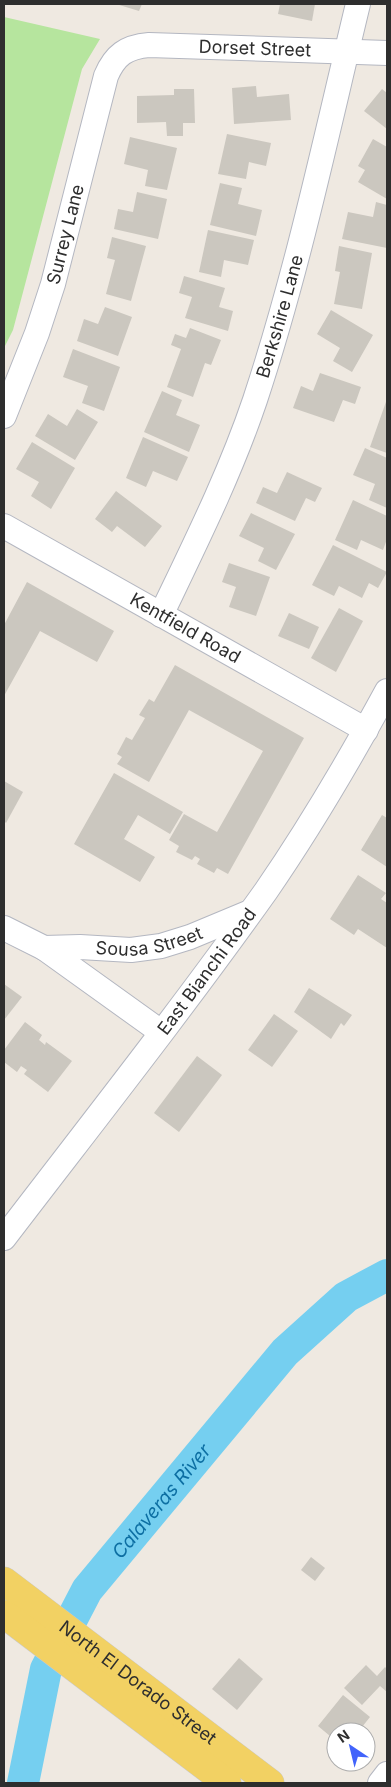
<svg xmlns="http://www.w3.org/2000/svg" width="391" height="1787" font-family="Inter,sans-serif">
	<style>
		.green { fill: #b6e59e }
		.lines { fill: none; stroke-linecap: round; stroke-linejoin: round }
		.river { stroke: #75cff0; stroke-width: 32 }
		.building { fill: #cbc7bf }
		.minor-casing { stroke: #b4b7c1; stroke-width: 26 }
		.major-casing { stroke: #c9c9c9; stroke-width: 29 }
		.minor { stroke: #fff; stroke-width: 24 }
		.major { stroke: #f2d163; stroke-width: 28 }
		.labels { text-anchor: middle; stroke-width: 5; stroke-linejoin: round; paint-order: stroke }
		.street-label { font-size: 18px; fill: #2e2e2e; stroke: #fff }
		.water-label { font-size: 19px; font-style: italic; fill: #0d6fa3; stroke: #fff }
	</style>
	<rect width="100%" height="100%" fill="#efe9e1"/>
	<!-- green -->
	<path class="green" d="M4 17 100 39 82 69 13 330 4 348Z"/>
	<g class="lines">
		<!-- river -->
		<path class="river" id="s1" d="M23 1783 46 1669 87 1590 285 1352 346 1297 387 1275"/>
	</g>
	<!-- building -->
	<g class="building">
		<path d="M116 4H142L139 11Z"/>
		<path d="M280 4H315L312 21 278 14Z"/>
		<path d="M256 86 257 97 289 94 291 120 234 124 232 88Z"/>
		<path d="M174 89H194L195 123H183V136H167L166 122 137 123V96L174 95Z"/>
		<path d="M382 89 387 93V129L364 111Z"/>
		<path d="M227 134 271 143 266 166 249 162 246 179 218 174Z"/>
		<path d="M130 137 177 148 167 190 145 186 148 170 124 164Z"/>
		<path d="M373 139 387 147V199L358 182 365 170 358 166Z"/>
		<path d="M220 183 242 188 238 204 262 210 256 236 210 225Z"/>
		<path d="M137 192 167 199 158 239 114 229 118 209 133 212Z"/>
		<path d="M376 202 387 205V248L342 239 348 212 373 217Z"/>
		<path d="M208 230 254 240 248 265 224 260 221 277 199 272Z"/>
		<path d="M112 237 146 246 131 301 106 294 115 260 107 258Z"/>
		<path d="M339 246 372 253 362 309 334 304 340 272 335 271Z"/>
		<path d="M184 276 225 288 219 307 233 311 228 331 185 318 192 297 179 293Z"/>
		<path d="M105 307 132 317 118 356 77 341 84 319 98 324Z"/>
		<path d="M331 310 373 335 352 372 333 361 340 348 317 334Z"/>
		<path d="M190 328 221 340 211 365 205 363 193 397 167 387 181 349 171 345 175 334 186 338Z"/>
		<path d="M73 349 120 367 104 411 82 403 88 386 63 377Z"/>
		<path d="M320 373 361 387 355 404 343 400 334 422 293 408 301 386 313 391Z"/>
		<path d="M162 391 182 400 176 415 200 425 189 452 144 432Z"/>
		<path d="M387 399V453L370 447Z"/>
		<path d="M77 409 98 422 75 460 35 436 48 414 67 426Z"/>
		<path d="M143 437 188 457 177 481 153 471 146 487 126 478Z"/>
		<path d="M32 442 75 468 51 509 31 496 39 482 16 469Z"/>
		<path d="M365 448 387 458V508L369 500 375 484 353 475Z"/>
		<path d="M287 472 322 488 315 502 306 498 295 521 256 503 263 487 277 493Z"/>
		<path d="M116 491 162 526 145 547 117 526 112 532 95 519Z"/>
		<path d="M353 500 387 516V539L383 550 361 540 357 550 335 540Z"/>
		<path d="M251 513 295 534 276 570 258 561 264 548 239 536Z"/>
		<path d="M333 545 387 572 378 588 369 583 362 598 339 586 334 596 312 585Z"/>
		<path d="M229 563 270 577 256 616 229 607 236 587 222 582Z"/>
		<path d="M27 582 114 631 97 662 40 631 4 696V625Z"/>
		<path d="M339 608 363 621 336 672 311 658Z"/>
		<path d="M289 613 319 627 309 649 278 636Z"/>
		<path d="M175 665 304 738 228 874 217 868 214 873 197 864 200 859 195 856 192 860 176 852 179 846 169 840 184 814 217 832 263 751 189 710 149 782 117 764 122 757 117 754 126 737 132 740 145 718 139 715 149 699 154 702Z"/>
		<path d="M114 773 183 812 170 834 138 815 124 839 155 857 140 882 74 844Z"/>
		<path d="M4 781 23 792 6 823 4 821Z"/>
		<path d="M382 815 387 818V867L361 850Z"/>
		<path d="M358 875 386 893 381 899 387 903V948L358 929 354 935 330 919Z"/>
		<path d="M4 984 22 997 4 1020Z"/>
		<path d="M309 988 352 1015 344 1026 341 1023 331 1039 294 1012Z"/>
		<path d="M274 1014 298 1031 272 1067 248 1050Z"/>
		<path d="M25 1022 42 1035 39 1040 45 1045 46 1042 72 1061 48 1092 24 1074 27 1070 21 1066 17 1072 4 1062V1050Z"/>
		<path d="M197 1056 222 1075 179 1132 154 1113Z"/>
		<path d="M311 1557 325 1568 315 1581 301 1570Z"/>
		<path d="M239 1658 263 1679 237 1710 212 1689Z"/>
		<path d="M366 1665 377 1676 385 1667 387 1669V1692L380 1686 362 1705 344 1688Z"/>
		<path d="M343 1695 370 1717 358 1732H336V1741L318 1726Z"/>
	</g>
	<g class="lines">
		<defs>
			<g id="minor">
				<path id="s2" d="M4 416 37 333 53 284 106 76C115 55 126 47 149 45L387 53"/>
				<path id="s3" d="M4 526 366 730"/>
				<path id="s4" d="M161 615C195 544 230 474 255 400 298 270 326 136 358 4"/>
				<path d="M4 928 44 948 161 1032"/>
				<path id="s5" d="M44 948 80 947 131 950 161 946 190 937 250 912"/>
				<path id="s6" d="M4 1238C92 1123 182 1009 266 891 310 827 350 759 387 691"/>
				<path d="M380 1783 387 1774"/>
			</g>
			<g id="major">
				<path id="s7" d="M4 1581 270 1783"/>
				<path d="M4 1614 227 1783"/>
			</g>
		</defs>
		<!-- minor casing -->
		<use href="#minor" class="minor-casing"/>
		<!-- major casing -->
		<use href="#major" class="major-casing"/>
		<!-- minor -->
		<use href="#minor" class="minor"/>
		<!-- major -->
		<use href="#major" class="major"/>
	</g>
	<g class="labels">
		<!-- street labels -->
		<g class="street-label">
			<text dy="6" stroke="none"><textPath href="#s2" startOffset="518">Dorset Street</textPath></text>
			<text dy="6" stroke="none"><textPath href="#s2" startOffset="192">Surrey Lane</textPath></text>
			<text dy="6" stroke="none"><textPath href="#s4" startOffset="322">Berkshire Lane</textPath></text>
			<text dy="6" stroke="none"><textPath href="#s3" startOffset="208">Kentfield Road</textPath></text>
			<text dy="6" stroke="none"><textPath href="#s5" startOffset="106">Sousa Street</textPath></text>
			<text dy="6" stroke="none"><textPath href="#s6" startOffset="335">East Bianchi Road</textPath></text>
			<text dy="6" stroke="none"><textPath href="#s7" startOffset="168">North El Dorado Street</textPath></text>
		</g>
		<!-- water labels -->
		<g class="water-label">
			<text dy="7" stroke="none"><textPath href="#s1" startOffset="321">Calaveras River</textPath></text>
		</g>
	</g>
	<!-- border -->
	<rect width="391" height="1787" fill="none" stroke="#2e2e2e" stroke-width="10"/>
	<!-- north arrow -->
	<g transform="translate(351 1747) rotate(325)"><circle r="24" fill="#ffffff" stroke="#ababab"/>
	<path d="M0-4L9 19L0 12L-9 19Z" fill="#4264fb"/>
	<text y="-8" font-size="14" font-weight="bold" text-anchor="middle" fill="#2e2e2e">N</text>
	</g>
</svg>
